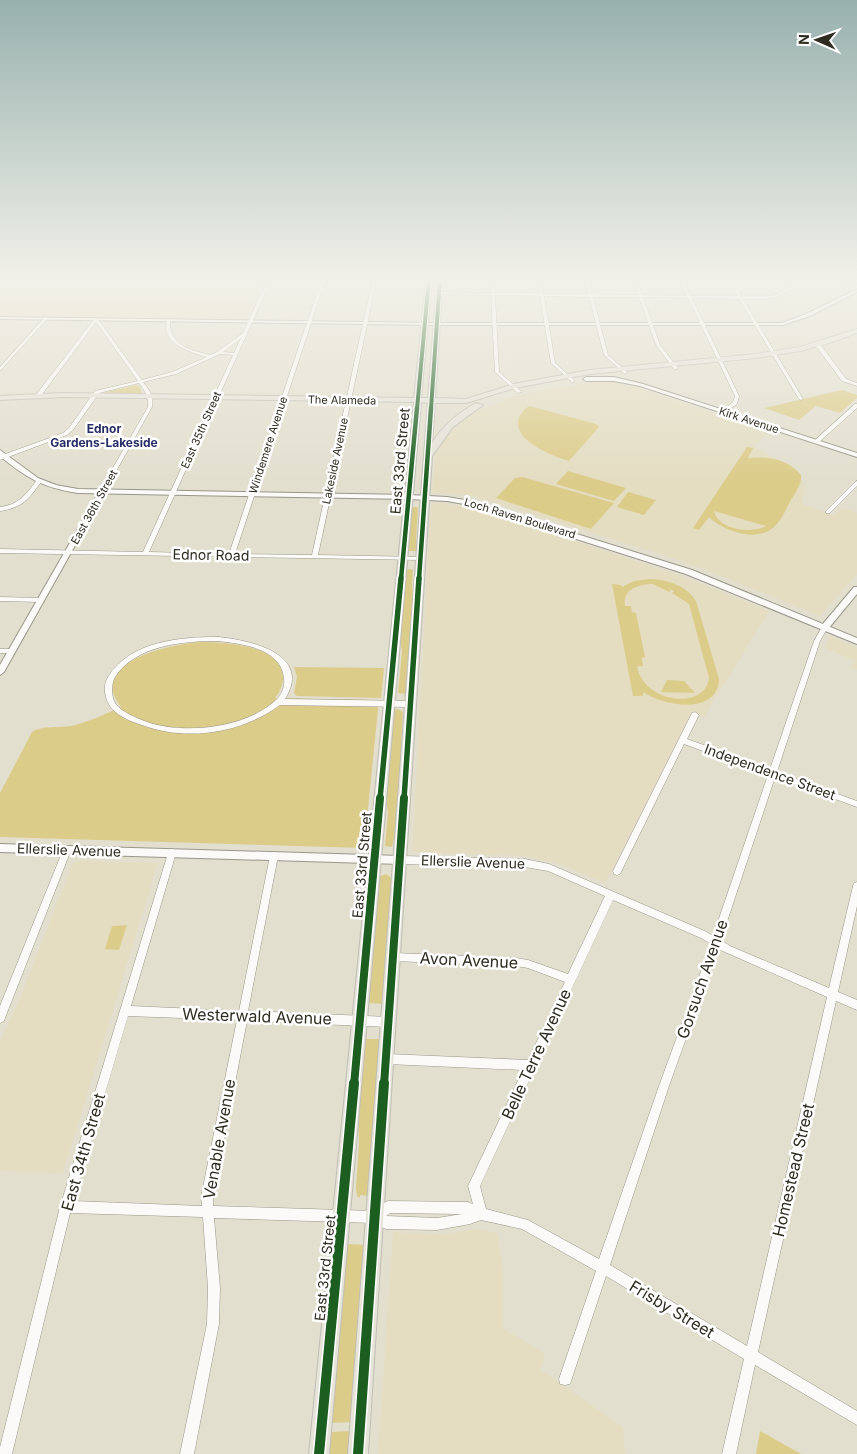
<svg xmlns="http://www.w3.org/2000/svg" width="857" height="1454" font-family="Inter,sans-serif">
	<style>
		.built { fill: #e4ddc2 }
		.green { fill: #dccc8a; fill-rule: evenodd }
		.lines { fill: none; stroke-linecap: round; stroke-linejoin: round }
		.minor-casing { stroke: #99968a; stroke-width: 1 }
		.tertiary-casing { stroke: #99968a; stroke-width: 2 }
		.secondary-casing { stroke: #99968a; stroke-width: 2 }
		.primary-casing { stroke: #bfbeb5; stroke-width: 2 }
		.minor { fill: #fbfaf8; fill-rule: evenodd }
		.tertiary { fill: #fbfaf8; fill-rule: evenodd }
		.secondary { fill: #fbfaf8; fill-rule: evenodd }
		.primary { fill: #e6e3d9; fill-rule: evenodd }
		.cycleway-far4-casing { stroke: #fff; stroke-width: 5.5 }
		.cycleway-far3-casing { stroke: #fff; stroke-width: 7 }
		.cycleway-far2-casing { stroke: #fff; stroke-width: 9 }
		.cycleway-far1-casing { stroke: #fff; stroke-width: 11 }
		.cycleway-casing { stroke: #fff; stroke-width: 13 }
		.cycleway-far4 { stroke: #1b5e20; stroke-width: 4 }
		.cycleway-far3 { stroke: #1b5e20; stroke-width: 4.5 }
		.cycleway-far2 { stroke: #1b5e20; stroke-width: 5.5 }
		.cycleway-far1 { stroke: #1b5e20; stroke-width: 8 }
		.cycleway { stroke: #1b5e20; stroke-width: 10 }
		.labels { text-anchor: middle; stroke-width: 5; stroke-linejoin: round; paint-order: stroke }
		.far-street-label { font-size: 11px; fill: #2e2b20; stroke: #fff }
		.far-neighbourhood-label { font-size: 12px; font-weight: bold; fill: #272d66; stroke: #fff }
		.street-label { font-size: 14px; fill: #2e2b20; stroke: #fff }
		.near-street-label { font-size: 16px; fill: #2e2b20; stroke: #fff }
	</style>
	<rect width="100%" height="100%" fill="#e3dfcf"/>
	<!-- built -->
	<g class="built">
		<path d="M0 278H266L246 319 0 316Z"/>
		<path d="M602 380 627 384 769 432 754 446 772 457 790 465 799 472 805 488 802 504 835 515 842 508 857 513V574L820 616 706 570 663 555 474 496 432 492 436 453 442 440 455 425 473 413 507 399 535 392Z"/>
		<path d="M441 503 481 510 605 551 689 579 769 611 704 717 691 713 605 883 562 865 526 856 412 852 431 504Z"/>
		<path d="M830 636 857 648V670L851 668 855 661 825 648Z"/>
		<path d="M77 861 158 863 63 1173 0 1171V1041L19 1001 72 864Z"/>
		<path d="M475 1229 498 1233 503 1273V1328L545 1354 541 1370 623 1427 625 1454H378L393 1232 439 1235Z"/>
	</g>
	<!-- green -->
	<g class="green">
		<path d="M136 385 139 386 143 394 103 393Z"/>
		<path d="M842 390 857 395V398L840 413 816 406 799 420 764 408Z"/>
		<path d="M529 406 596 424 599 427 569 461C548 455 495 432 529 406Z"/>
		<path d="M747 447 753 448 748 458C767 456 788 459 801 475 802 484 795 493 791 500 786 509 781 521 774 527 757 543 723 531 709 517L699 530 693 528ZM714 511 766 526C751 534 718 530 714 511Z"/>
		<path d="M568 471 626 488 614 501 556 484Z"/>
		<path d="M522 477 614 503 591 529 496 498 515 478Z"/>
		<path d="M628 492 656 500 644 515 617 507Z"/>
		<path d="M411 507H417L418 509 416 540 418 551H407Z"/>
		<path d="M410 569 413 570 412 588 415 598 406 694 398 693 402 651 400 639 406 570Z"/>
		<path d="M650 579C668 580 686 585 696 601L719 679C718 716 663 706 643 692V696H633L612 584 621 585 622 587 634 581ZM653 584 669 592 671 590 666 587 682 595 674 591 672 593 689 604 709 678C705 711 643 703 637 666H643L642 658 645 657 636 613 632 612 631 606H625C622 589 639 584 653 584Z"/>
		<path d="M200 642C222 642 284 645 283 677 283 685 280 692 275 698L379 700 364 848 0 837V793L32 732C42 725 59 728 71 726 89 722 105 714 121 707 86 662 171 644 200 642Z"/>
		<path d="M294 667 384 668 381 698 297 696 294 693 297 677Z"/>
		<path d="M667 680 684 681 695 693 661 692Z"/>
		<path d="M398 709 403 712C399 758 404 802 392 847L385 846 388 813 386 798 394 710Z"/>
		<path d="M386 874 393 879 385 1004 367 1003 379 877Z"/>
		<path d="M127 925 119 950 105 949 112 926Z"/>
		<path d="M363 1039H382L370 1196 360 1195V1198L357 1196 356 1188 359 1143 358 1114Z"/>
		<path d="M345 1244 367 1245 355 1422 329 1423Z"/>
		<path d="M354 1431 352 1454H326L328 1432Z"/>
		<path d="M760 1431 801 1454H756Z"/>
	</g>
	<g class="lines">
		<defs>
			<g id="minor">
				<path d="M268 278H272L149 552 229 554 322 278H326L235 554 312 555 373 278H377L318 555 421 557 424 559 423 560 0 553V549L143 552 233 355 220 354 176 374 143 382C150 391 154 396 152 407L104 493 102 494 99 492 148 407C149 397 145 391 139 383L99 393 73 430 67 435 0 460V456L63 433 69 428 95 391 138 381 96 322 40 397H36V395L95 318H97L142 380 172 372 207 357C187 351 161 344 167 319L170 320C168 345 190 350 210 355L217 352 243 333ZM241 338 234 353 223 352Z"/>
				<path d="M490 278H494L495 293H540L537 278H541L543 294H588L584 278H588L592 294 638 295 632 278H636L642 295 687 296 678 278H682L690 296H738L727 278H731L742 296H772L811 278H815L774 298 766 299H743L803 399 801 400 799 399 739 299 692 298 739 396 737 404 723 413 721 412 733 402 735 396 688 298 643 297 660 345 678 368 676 369H674L656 345 639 297H593L608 355 627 372V373L625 374 604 355 589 297 544 296 555 363 574 380V382H572L551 363 540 296 495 295 499 372 522 392 518 393 495 372 491 295 428 294 426 293 428 292 491 293Z"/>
				<path d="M45 317 48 318 0 371V367Z"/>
				<path d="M816 344H820L846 379 857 383V386L842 381 816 346Z"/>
				<path d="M855 404H857V408L818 443H814V441Z"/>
				<path d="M38 480 41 482C29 499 22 508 0 511V507C18 505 26 495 36 481Z"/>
				<path d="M857 481V486L830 513H826V511L855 482Z"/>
				<path d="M0 597 41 598 44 600 41 602 0 601Z"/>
				<path d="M823 625H827L828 627 820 641 777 772 857 801V807L775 777 721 940 730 946 829 988 853 886 854 883 857 882V906L838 992 857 1000V1010L836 1001 758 1352 857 1411V1425L755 1365 736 1454H722L744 1359 606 1276 570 1384 565 1385 560 1384 559 1379 596 1271 522 1229 481 1220 470 1224 437 1230 386 1229 374 1223 214 1218 220 1288 219 1324 194 1454H180L207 1324 208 1288 203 1217 70 1213 12 1454H0V1447L60 1207 169 850 172 849 175 850 176 853 131 1006 239 1011 270 856 271 853 274 852 277 853 278 856 248 1011 389 1017 393 1019 394 1022 393 1025 389 1027 247 1021 213 1197V1206L374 1211 384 1203 388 1201 468 1202 473 1204 468 1186 523 1070 387 1064 383 1063 382 1059 383 1055 387 1054 528 1060 565 982 528 968 516 966 394 961 391 960 389 957 391 954 394 953 516 958 528 960 568 974 605 896 548 871 525 867 401 864 398 863 397 860 398 857 401 856 525 859 549 864 707 932 713 936 768 775 684 744 620 874 617 875 614 874 613 871 692 713 695 712 699 715 687 739 770 769 814 641ZM613 900 701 938 711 944 659 1086 599 1259 528 1220 486 1209 480 1186ZM718 949 827 997 747 1346 610 1265 669 1086ZM128 1016 237 1020 201 1197 202 1206 73 1201ZM390 1213 462 1214 437 1218 386 1216Z"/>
				<path d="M218 637C250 640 313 654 285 699L411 701 415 704 411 707 280 705C242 733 187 742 142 725 132 722 120 717 112 709 105 700 102 687 108 677 130 641 180 637 218 637ZM218 641C242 644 282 648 284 679 285 686 282 694 277 699 248 728 184 735 147 722 137 718 122 713 115 703 111 695 111 685 115 677 136 645 183 641 218 641Z"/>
				<path d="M0 649H12L15 651 12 653H0Z"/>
				<path d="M67 846 70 847 71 850 5 1018 4 1021 0 1023V1006L63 850 64 847Z"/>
			</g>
			<g id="tertiary">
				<path d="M857 289V292L810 316 783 325H437L0 319V317L437 323H782L806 314Z"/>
				<path d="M614 377 643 384 857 453V457L640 386 614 381H586L583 379 586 377Z"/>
				<path d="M102 490 105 492 4 672 0 675V665L99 492Z"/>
				<path d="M854 587H857V594L828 629H822L821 627 822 625Z"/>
				<path d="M0 844 401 856 405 857 406 860 405 863 401 864 0 852Z"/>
			</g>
			<path id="secondary" d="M0 450 38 478 56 485 78 489 409 495 447 497 471 501 692 570 857 638V644L686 574 470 505 447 501 409 499 78 493C44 488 26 478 0 456Z"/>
			<g id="primary">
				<path d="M426 278H432L421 398H428L437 278H443L435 398 466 399 514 384 590 370 756 354 800 347 857 329V333L829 343 800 351 756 358 590 374 515 388 466 403H435L432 443C443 425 458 413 476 403L483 405 453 427 432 456 368 1454H348L428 403 421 402 329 1454H309L414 402 63 397 0 400V396L63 393 414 398Z"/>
				<path d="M838 278 857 280V284L839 279Z"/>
			</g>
		</defs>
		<!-- minor casing -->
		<use href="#minor" class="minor-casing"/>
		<!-- tertiary casing -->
		<use href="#tertiary" class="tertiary-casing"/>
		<!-- secondary casing -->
		<use href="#secondary" class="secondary-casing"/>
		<!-- primary casing -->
		<use href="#primary" class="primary-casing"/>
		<!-- minor -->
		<use href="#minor" class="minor"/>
		<!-- tertiary -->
		<use href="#tertiary" class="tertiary"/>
		<!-- secondary -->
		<use href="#secondary" class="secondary"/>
		<!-- primary -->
		<use href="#primary" class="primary"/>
		<defs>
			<g id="cycleway-far4">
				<path d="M417 409 429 278"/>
				<path d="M431 409 440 278"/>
			</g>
			<g id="cycleway-far3">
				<path d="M401 579 417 408"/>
				<path d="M419 579 431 408"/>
			</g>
			<g id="cycleway-far2">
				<path d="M380 799 401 578"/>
				<path d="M404 799 419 578"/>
			</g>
			<g id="cycleway-far1">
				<path d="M354 1085 380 798"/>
				<path d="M384 1085 404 798"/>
			</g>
			<g id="cycleway">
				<path d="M319 1454 354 1083"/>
				<path d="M358 1454 384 1083"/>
			</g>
		</defs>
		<!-- cycleway-far4 casing -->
		<use href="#cycleway-far4" class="cycleway-far4-casing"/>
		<!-- cycleway-far3 casing -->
		<use href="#cycleway-far3" class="cycleway-far3-casing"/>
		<!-- cycleway-far2 casing -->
		<use href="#cycleway-far2" class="cycleway-far2-casing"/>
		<!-- cycleway-far1 casing -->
		<use href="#cycleway-far1" class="cycleway-far1-casing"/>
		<!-- cycleway casing -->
		<use href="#cycleway" class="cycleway-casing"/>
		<!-- cycleway-far4 -->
		<use href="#cycleway-far4" class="cycleway-far4"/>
		<!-- cycleway-far3 -->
		<use href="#cycleway-far3" class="cycleway-far3"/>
		<!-- cycleway-far2 -->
		<use href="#cycleway-far2" class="cycleway-far2"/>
		<!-- cycleway-far1 -->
		<use href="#cycleway-far1" class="cycleway-far1"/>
		<!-- cycleway -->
		<use href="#cycleway" class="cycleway"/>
	</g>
	<!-- sky -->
	<linearGradient id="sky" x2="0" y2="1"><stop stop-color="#98b1ae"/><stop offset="0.58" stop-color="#f2f1e9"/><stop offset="1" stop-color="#f2f1e9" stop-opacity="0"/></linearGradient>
	<rect width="857" height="481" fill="url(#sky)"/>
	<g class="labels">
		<!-- far-street labels -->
		<g class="far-street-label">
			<text transform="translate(342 400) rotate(1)" y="4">The Alameda</text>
			<text transform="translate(749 420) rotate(18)" y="4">Kirk Avenue</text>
			<text transform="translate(201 430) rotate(-66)" y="4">East 35th Street</text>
			<text transform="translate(268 445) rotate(-72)" y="4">Windemere Avenue</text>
			<text transform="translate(335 461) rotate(-78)" y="4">Lakeside Avenue</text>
			<text transform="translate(94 507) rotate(-61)" y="4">East 36th Street</text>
			<text transform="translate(520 518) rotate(17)" y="4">Loch Raven Boulevard</text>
		</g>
		<!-- far-neighbourhood labels -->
		<g class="far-neighbourhood-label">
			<text x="104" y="433">Ednor<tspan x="104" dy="14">Gardens-Lakeside</tspan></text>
		</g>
		<!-- street labels -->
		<g class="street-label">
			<text transform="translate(400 461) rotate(-85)" y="5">East 33rd Street</text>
			<text transform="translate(211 555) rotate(1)" y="5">Ednor Road</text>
			<text transform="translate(770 772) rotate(20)" y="5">Independence Street</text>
			<text transform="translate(69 850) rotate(2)" y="5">Ellerslie Avenue</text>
			<text transform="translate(473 862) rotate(2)" y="5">Ellerslie Avenue</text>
			<text transform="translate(362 865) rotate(-85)" y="5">East 33rd Street</text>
			<text transform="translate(325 1268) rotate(-84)" y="5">East 33rd Street</text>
		</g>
		<!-- near-street labels -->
		<g class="near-street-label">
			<text transform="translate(469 960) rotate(3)" y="6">Avon Avenue</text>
			<text transform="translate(702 979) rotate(-71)" y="6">Gorsuch Avenue</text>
			<text transform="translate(257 1016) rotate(2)" y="6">Westerwald Avenue</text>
			<text transform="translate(536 1054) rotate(-65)" y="6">Belle Terre Avenue</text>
			<text transform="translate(219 1139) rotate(-80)" y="6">Venable Avenue</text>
			<text transform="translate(83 1152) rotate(-74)" y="6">East 34th Street</text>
			<text transform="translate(793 1170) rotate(-77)" y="6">Homestead Street</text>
			<text transform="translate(672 1309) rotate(31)" y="6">Frisby Street</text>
		</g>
	</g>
	<!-- north arrow -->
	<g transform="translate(817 40) rotate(272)" stroke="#ffffff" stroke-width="4" paint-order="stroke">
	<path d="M0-4L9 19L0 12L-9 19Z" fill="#2e2b20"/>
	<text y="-8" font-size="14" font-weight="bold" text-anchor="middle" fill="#2e2b20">N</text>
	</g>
</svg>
